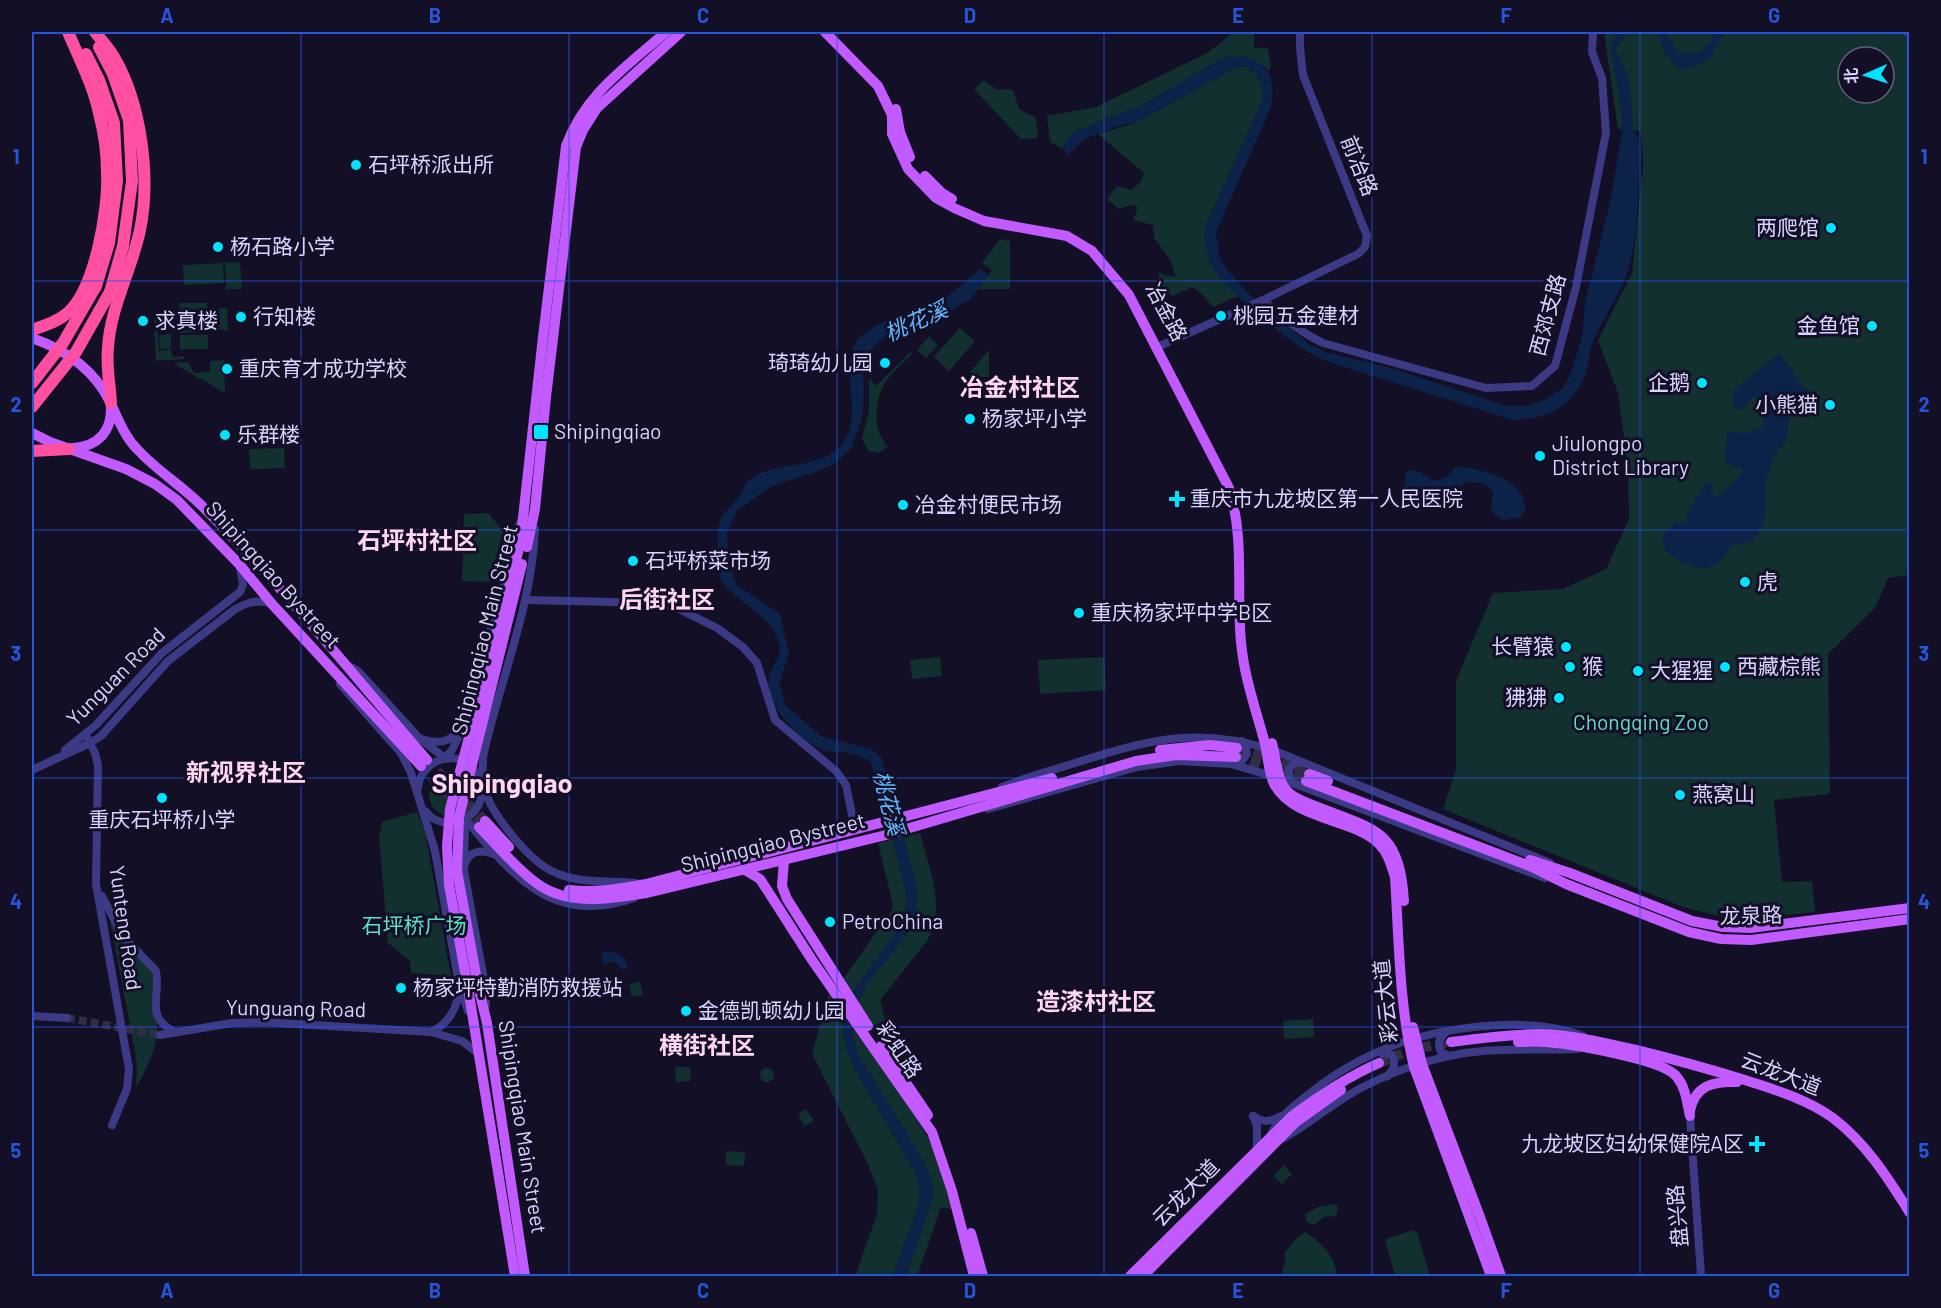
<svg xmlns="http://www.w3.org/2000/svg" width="1941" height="1308" font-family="Barlow,'Noto Sans SC',sans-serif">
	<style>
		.green { fill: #12302f; fill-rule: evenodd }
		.water { fill: #0c2248 }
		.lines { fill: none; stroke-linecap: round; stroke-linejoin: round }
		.minor-tunnel { stroke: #312d47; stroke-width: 8; stroke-dasharray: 8 4; stroke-linecap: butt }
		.major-tunnel { stroke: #312d47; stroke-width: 10; stroke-dasharray: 10 5; stroke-linecap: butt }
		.minor { stroke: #3d3a85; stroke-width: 8 }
		.major { stroke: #c25bff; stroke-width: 10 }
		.highway { stroke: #ff4fa3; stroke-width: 12 }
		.major-bridge { stroke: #c25bff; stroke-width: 10 }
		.highway-bridge { stroke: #ff4fa3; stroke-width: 12 }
		.grid { fill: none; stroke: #2655da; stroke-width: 1.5; stroke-opacity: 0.55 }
		.poi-dot { fill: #00e5ff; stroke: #130f26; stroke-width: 2 }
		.labels { text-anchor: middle; stroke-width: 6; stroke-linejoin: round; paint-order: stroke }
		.poi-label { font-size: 21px; fill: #d9d4ff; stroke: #130f26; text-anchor: start }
		.street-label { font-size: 21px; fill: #d9d4ff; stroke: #130f26 }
		.park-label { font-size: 21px; fill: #5fe0c0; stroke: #130f26 }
		.water-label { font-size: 22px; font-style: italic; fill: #62b6ff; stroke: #130f26 }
		.quarter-label { font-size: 24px; font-weight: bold; fill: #ffd6f0; stroke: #130f26 }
		.district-label { font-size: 27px; font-weight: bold; fill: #ffd6f0; stroke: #130f26 }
		.neatline { fill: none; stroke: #2655da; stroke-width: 2 }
		.grid-label { font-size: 20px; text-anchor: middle; font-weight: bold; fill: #2655da }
	</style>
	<rect width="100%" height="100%" fill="#130f26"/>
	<!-- green -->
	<g class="green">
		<path d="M1234 32H1254V47L1268 49 1271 68 1268 71 1265 67 1223 58 1139 107 1075 131 1062 148 1050 142 1047 116 1096 107 1207 53Z"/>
		<path d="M1604 32H1894L1909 38V575L1888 578 1875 608 1828 654 1830 794 1774 800 1782 882 1812 881 1815 912 1735 920 1683 907 1443 809 1456 770V681L1493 593 1563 589 1606 569 1629 519 1628 469 1618 393 1598 340 1632 273 1643 165 1641 131 1618 129ZM1848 57H1884V93H1848Z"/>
		<path d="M1245 66C1259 75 1263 83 1263 99L1204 230 1210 263 1238 296 1213 307 1202 294 1192 287 1173 296 1159 284V272L1167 276 1176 277 1169 258 1154 238 1153 225 1133 220 1138 207 1131 205 1119 209 1107 199 1117 186 1131 190 1140 183 1144 173 1098 134 1135 123 1233 69Z"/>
		<path d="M984 80 996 89 1013 90 1019 109 1036 118 1038 138 1021 139 974 89Z"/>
		<path d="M1000 239 1010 241V289H978L992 270 982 263Z"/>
		<path d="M240 262 242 289H226L225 263Z"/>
		<path d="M223 263 224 283 184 285 183 265Z"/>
		<path d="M179 303H207L208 317H180Z"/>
		<path d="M227 308 228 330H215L214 309Z"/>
		<path d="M154 317 157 319 159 351 171 349 172 357 184 356V359L156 361Z"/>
		<path d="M179 319H207L208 332 180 333Z"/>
		<path d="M960 328 975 341 949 371 934 357Z"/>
		<path d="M171 334V348L160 349 159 335Z"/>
		<rect x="180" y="335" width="28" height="14"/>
		<path d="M929 336 938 345 926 358 917 350Z"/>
		<path d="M989 350V377H976L970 372Z"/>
		<path d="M910 352 912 354C894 372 880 381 877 408 876 424 877 433 888 447L878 453 868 451 862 438 869 411V378L876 386Z"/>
		<path d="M224 360 225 393 173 363 188 362 194 373 210 372V361Z"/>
		<path d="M284 448 285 468 250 469 249 449Z"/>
		<path d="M488 513 503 531 489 582 462 581 464 514Z"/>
		<path d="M940 657 942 676 912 679 910 660Z"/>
		<path d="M1104 657 1106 690 1040 694 1038 660Z"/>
		<circle cx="452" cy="794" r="23"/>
		<path d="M417 812 425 832 451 976 411 973 410 961 388 943 379 837 382 822Z"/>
		<path d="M920 833C929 869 947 907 927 941L880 1000 885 1019 881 1038 843 979 891 912 893 905 878 843Z"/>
		<path d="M110 921 122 939 152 971C154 984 152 997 153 1010 153 1015 157 1019 157 1024 159 1044 146 1071 136 1088L137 1069 135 1051Z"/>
		<path d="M640 982 643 995 631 996 630 984Z"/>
		<path d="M829 993 844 1016V1037L852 1064 915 1172 920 1190 919 1205 892 1276H855L877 1214 878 1190 866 1160 812 1054Z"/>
		<path d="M1313 1019 1314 1037 1284 1039 1283 1021Z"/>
		<path d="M851 1027 871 1051 922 1127 932 1147 953 1209 941 1207 917 1276H906L932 1198 857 1053Z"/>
		<path d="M675 1067H690L691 1081 676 1082Z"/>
		<circle cx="767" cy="1075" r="7"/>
		<path d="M806 1109 814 1121 804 1126 798 1114Z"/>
		<path d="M726 1151 745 1152 744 1166 726 1165Z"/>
		<path d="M1284 1165 1292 1174 1282 1184 1273 1176Z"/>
		<path d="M1336 1204 1338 1208 1336 1216 1325 1217 1313 1225 1306 1221 1305 1214 1318 1207Z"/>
		<path d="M1413 1230 1417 1232 1430 1276H1395L1385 1239Z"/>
		<path d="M1305 1232C1322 1243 1335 1256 1337 1276H1281L1285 1261V1252L1298 1237Z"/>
	</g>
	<!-- water -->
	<g class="water">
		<path d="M1658 32H1665L1679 53 1699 52 1713 40V32H1723V35C1712 57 1707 68 1679 69L1665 54Z"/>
		<path d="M1616 33 1629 32 1615 49 1630 81 1633 128 1639 140C1638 186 1641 244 1622 286 1613 306 1600 324 1592 344 1589 354 1589 365 1585 375 1571 410 1546 419 1512 420L1326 361C1319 357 1311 355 1305 350 1281 335 1220 287 1210 262 1206 251 1205 240 1204 230L1263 99C1263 83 1259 75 1245 66L1233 69 1137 122 1115 127 1085 139 1068 155 1062 148 1075 131 1139 107 1223 58C1260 51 1278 71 1271 107L1216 232 1220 259 1231 274 1250 295 1310 345 1329 353 1391 368 1507 406H1526L1546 399 1563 388 1571 373 1582 337 1585 303 1610 202 1622 133 1621 109 1610 46Z"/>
		<path d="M980 269 989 275 970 300 919 327 885 338 876 344 867 354 863 366 864 396 862 418 851 449 836 463 813 473 772 486 738 510 727 532 729 566 737 585 780 614 789 654 779 683 786 706 822 737 871 749 881 757 897 810 917 888 916 916 913 927 867 984 852 1018 851 1027 857 1053 919 1153 931 1177 933 1189 930 1208 906 1276H892L919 1205 920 1189 915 1172 852 1064 846 1047 843 1028 844 1016 854 990 903 922 906 905 905 889 871 762C864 759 857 755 850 753 843 752 835 753 827 751 803 745 763 704 769 677 774 658 786 658 776 635 765 611 729 598 720 577 716 567 718 551 718 541 718 515 722 516 738 498 743 492 744 484 750 479 777 459 825 472 845 440 861 414 843 376 852 350 862 322 909 315 933 304 951 296 965 282 980 269Z"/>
		<path d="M1779 353 1805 389 1810 391 1803 398 1791 404 1786 441 1777 452 1769 469 1765 489 1766 503 1763 525 1752 542 1731 545C1729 549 1727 554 1723 558 1705 578 1679 564 1663 548V535L1676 522 1685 523 1688 519 1686 514 1707 481 1713 484 1710 492 1717 497C1726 487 1736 483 1743 471L1740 467 1730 466 1725 458 1727 432 1749 433 1763 427C1766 414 1764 405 1755 396L1743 409 1737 410 1733 403 1734 390Z"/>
		<path d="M1455 467C1475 467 1511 476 1522 495 1524 499 1525 505 1526 509L1519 518 1502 520 1491 511 1493 492C1483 478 1463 480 1451 492 1446 496 1443 502 1438 506H1421L1401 497 1400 490 1405 483V474L1410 470 1420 472 1434 481C1445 479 1449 477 1455 467Z"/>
		<path d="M602 952H614L624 957 628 968 622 970 615 961 603 964Z"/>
	</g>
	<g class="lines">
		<!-- minor-tunnel -->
		<path class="minor-tunnel" d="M67 1018 160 1035"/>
		<!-- major-tunnel -->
		<g class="major-tunnel">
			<path d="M1239 748 1309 774"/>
			<path d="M1236 757 1306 781"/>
			<path d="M427 760 485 821"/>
			<path d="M421 766 479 827"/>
			<path d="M1379 1063 1414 1049 1451 1042"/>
		</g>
		<!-- minor -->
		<g class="minor">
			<path d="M1906 32 1910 33"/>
			<path d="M1263 300C1282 317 1300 332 1323 343L1486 388 1532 386 1555 366 1576 287 1606 133 1602 78 1592 52 1593 32"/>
			<path d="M1155 348 1263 300 1358 254 1365 247 1367 236 1303 75 1300 48V32"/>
			<path d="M525 600 658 603 679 609 717 628 743 647 757 663 775 720 836 771 846 785 855 830"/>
			<path d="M351 667 358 671 419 738 445 758"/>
			<path d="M340 684 401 753 411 773 435 851 460 989 468 1011"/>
			<path d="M86 735 95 753 98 765 96 884 129 1069 127 1089 112 1125"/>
			<path d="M422 739C438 744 448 743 459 731"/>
			<path d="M65 750 96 725 162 653 240 592 243 585 240 567"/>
			<path d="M445 758 452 750 464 726 520 523"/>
			<path d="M1234 764 1242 761 1247 754 1245 745 1242 741"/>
			<path d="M32 770 90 743 101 736 168 661 234 610C247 602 257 599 272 604"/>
			<path d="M1293 783 1289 778V769L1295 763H1300"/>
			<path d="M1002 787C1025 778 1049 771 1072 764 1148 740 1197 725 1275 751L1550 863"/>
			<path d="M418 788C420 762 452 748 472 767 482 777 485 795 492 807 503 826 525 853 543 866 571 885 604 880 636 883"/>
			<path d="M988 809 1137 767 1179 761 1231 764 1279 778 1545 878"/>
			<path d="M425 811C439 829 467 826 478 806 487 790 480 769 484 752 501 678 532 605 535 529"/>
			<path d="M465 819C512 875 553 927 634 898"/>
			<path d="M465 819 464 871 485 985 486 1005"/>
			<path d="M465 864C469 851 481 849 493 854"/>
			<path d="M102 896 122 935 156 971C161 997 144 1017 175 1032"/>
			<path d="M460 989C456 1009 450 1023 431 1032L462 1041 479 1054"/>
			<path d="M32 1016 67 1018"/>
			<path d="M1445 1033C1439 1039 1437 1043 1441 1052L1449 1056"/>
			<path d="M160 1035 232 1023 262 1022 431 1032"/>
			<path d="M1381 1053 1392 1055C1396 1064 1394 1069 1388 1076"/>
			<path d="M1253 1116 1257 1126V1149"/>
			<path d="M1253 1116C1264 1123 1270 1122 1281 1116"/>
			<path d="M1690 1116 1701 1276"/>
			<path d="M1272 1132C1284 1112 1293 1107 1310 1093 1340 1069 1378 1049 1416 1038 1464 1025 1536 1017 1583 1036"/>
			<path d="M1284 1138C1311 1123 1334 1102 1361 1088 1403 1066 1455 1050 1503 1050 1527 1049 1552 1050 1577 1049"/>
		</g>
		<!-- major -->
		<g class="major">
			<path d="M825 32 878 86 892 115V134L908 169 936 198 954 208 984 221 1067 236 1092 251 1129 295 1229 488C1245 538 1236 591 1241 642 1244 676 1255 707 1264 740 1268 754 1268 771 1274 784 1294 821 1353 818 1379 844 1388 853 1391 865 1395 877 1399 940 1399 1005 1414 1067L1491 1276"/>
			<path d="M896 109 900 132 910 157"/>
			<path d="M925 176 942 193 952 199"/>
			<path d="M32 338C66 350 94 369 110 402 118 418 124 436 137 449 157 471 184 487 205 509 284 588 354 676 427 760"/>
			<path d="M32 433 50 442 126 469 155 484 177 500 239 564 272 604 421 766"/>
			<path d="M73 448C98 446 112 432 111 406"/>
			<path d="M520 545 543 337 566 146C585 94 626 67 666 32"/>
			<path d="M527 547 535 509 546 397 576 147 583 130 597 108 681 32"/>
			<path d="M1272 743C1276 757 1276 774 1284 787 1291 797 1304 802 1315 806 1375 830 1399 828 1404 901"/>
			<path d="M1160 750 1210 745 1237 748"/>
			<path d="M1309 774 1328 781"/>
			<path d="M1306 781 1532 867 1566 884 1689 932 1721 939 1751 940 1910 919"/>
			<path d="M485 821 509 847"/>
			<path d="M479 827C497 845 515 867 535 882 567 907 611 899 647 893L886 835 1136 761 1176 755 1236 757"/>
			<path d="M784 860 782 886 787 899 868 1026"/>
			<path d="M1530 860 1570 873 1692 921 1723 927 1750 928 1910 908"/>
			<path d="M745 870 760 879 812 960 932 1132 952 1191 974 1276"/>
			<path d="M569 890C596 893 620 889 646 884L1052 778"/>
			<path d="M478 986 487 1023 525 1276"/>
			<path d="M468 988 515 1276"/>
			<path d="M1413 1027 1422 1064 1480 1217 1501 1276"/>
			<path d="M1451 1042C1481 1038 1511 1034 1541 1034 1573 1035 1605 1043 1636 1050 1673 1059 1709 1069 1745 1080 1775 1090 1807 1099 1833 1118 1866 1143 1888 1178 1910 1213"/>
			<path d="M1518 1042C1527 1042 1537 1041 1546 1042 1571 1044 1664 1059 1677 1077 1686 1088 1687 1103 1690 1116"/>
			<path d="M881 1046 928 1115"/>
			<path d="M1690 1111C1695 1085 1714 1081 1737 1082"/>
			<path d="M971 1233 983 1276"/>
			<path d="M1130 1276 1292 1116C1320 1095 1347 1077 1379 1063"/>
			<path d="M1143 1276 1296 1122 1341 1090"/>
		</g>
		<!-- highway -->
		<g class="highway">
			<path d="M95 32C101 40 109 48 114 57 141 103 151 177 140 230 132 269 110 308 108 348 106 366 110 385 111 403"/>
			<path d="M99 47 113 74 129 120 132 181 123 246 110 292"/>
			<path d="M86 54 99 80 114 123 117 181 109 243 96 286"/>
			<path d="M32 330C43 326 55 323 65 315 95 293 109 208 107 172 107 153 104 132 99 113 93 85 79 58 68 32"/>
			<path d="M32 451 69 449"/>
		</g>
		<!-- major-bridge -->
		<g class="major-bridge">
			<path d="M478 986 457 871 459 817 522 564"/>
			<path d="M468 988 449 885 447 846 450 809 520 545"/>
		</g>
		<!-- highway-bridge -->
		<g class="highway-bridge">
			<path d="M32 383 63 343 96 286"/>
			<path d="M32 407 76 352 110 292"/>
		</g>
	</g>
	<!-- grid -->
	<path class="grid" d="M301 32V1276M569 32V1276M837 32V1276M1104 32V1276M1372 32V1276M1640 32V1276M32 281H1910M32 530H1910M32 778H1910M32 1027H1910"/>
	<!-- markers -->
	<g class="poi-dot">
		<circle cx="356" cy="165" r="6"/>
		<circle cx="1831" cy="228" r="6"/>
		<circle cx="218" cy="247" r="6"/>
		<circle cx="1221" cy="316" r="6"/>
		<circle cx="241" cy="317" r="6"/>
		<circle cx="143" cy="321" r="6"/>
		<circle cx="1872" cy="326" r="6"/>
		<circle cx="885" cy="363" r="6"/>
		<circle cx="227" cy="369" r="6"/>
		<circle cx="1702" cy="383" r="6"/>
		<circle cx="1830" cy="405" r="6"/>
		<circle cx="970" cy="419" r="6"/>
		<rect x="533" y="424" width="16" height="16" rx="3"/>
		<circle cx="225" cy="435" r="6"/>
		<circle cx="1540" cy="456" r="6"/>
		<path d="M1174 490h6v6h6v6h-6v6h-6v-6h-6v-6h6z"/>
		<circle cx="903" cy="505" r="6"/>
		<circle cx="633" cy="561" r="6"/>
		<circle cx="1745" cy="582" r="6"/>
		<circle cx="1079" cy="613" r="6"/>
		<circle cx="1566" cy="647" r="6"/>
		<circle cx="1570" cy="667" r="6"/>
		<circle cx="1725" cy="667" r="6"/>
		<circle cx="1638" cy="671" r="6"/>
		<circle cx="1559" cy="698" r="6"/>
		<circle cx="1680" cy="795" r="6"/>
		<circle cx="162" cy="798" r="6"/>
		<circle cx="830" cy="922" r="6"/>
		<circle cx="401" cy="988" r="6"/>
		<circle cx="686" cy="1011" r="6"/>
		<path d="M1754 1135h6v6h6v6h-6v6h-6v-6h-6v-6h6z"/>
	</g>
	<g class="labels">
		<!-- poi labels -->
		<g class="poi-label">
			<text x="368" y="172">石坪桥派出所</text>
			<text x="1819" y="235" text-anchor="end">两爬馆</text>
			<text x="230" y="254">杨石路小学</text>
			<text x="1233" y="323">桃园五金建材</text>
			<text x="253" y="324">行知楼</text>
			<text x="155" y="328">求真楼</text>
			<text x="1860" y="333" text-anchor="end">金鱼馆</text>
			<text x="873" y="370" text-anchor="end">琦琦幼儿园</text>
			<text x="239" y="376">重庆育才成功学校</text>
			<text x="1690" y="390" text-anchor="end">企鹅</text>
			<text x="1818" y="412" text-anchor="end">小熊猫</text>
			<text x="982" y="426">杨家坪小学</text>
			<text x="554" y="439">Shipingqiao</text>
			<text x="237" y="442">乐群楼</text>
			<text x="1552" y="451">Jiulongpo<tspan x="1552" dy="24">District Library</tspan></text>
			<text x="1190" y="506">重庆市九龙坡区第一人民医院</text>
			<text x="915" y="512">冶金村便民市场</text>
			<text x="645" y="568">石坪桥菜市场</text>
			<text x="1757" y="589">虎</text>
			<text x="1091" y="620">重庆杨家坪中学B区</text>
			<text x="1554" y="654" text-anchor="end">长臂猿</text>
			<text x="1582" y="674">猴</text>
			<text x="1737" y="674">西藏棕熊</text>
			<text x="1650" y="678">大猩猩</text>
			<text x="1547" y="705" text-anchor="end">狒狒</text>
			<text x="1692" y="802">燕窝山</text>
			<text x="162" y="827" text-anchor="middle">重庆石坪桥小学</text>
			<text x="842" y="929">PetroChina</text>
			<text x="413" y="995">杨家坪特勤消防救援站</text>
			<text x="698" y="1018">金德凯顿幼儿园</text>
			<text x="1744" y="1151" text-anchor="end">九龙坡区妇幼保健院A区</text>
		</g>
		<!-- street labels -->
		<g class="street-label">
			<text transform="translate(1359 166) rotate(68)" y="7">前冶路</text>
			<text transform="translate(1166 312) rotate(62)" y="7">冶金路</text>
			<text transform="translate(1548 315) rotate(-75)" y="7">西郊支路</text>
			<text transform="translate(273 575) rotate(48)" y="7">Shipingqiao Bystreet</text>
			<text transform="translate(485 630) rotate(-76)" y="7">Shipingqiao Main Street</text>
			<text transform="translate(116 677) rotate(-45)" y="7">Yunguan Road</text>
			<text transform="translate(773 843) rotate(-14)" y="7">Shipingqiao Bystreet</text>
			<text transform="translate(1751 916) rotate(-2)" y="7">龙泉路</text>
			<text transform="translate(125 928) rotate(82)" y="7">Yunteng Road</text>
			<text transform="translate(1386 1001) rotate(-96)" y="7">彩云大道</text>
			<text transform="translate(296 1009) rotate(1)" y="7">Yunguang Road</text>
			<text transform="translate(899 1050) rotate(56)" y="7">彩虹路</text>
			<text transform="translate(1781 1074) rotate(21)" y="7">云龙大道</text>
			<text transform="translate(522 1127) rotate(81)" y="7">Shipingqiao Main Street</text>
			<text transform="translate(1186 1193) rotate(-45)" y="7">云龙大道</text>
			<text transform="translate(1678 1216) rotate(-95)" y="7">盘兴路</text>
		</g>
		<!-- park labels -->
		<g class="park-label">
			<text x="1641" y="730">Chongqing Zoo</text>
			<text x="414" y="933">石坪桥广场</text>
		</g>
		<!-- water labels -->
		<g class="water-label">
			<text transform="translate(916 321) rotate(-24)" y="8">桃花溪</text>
			<text transform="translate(889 803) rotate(76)" y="8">桃花溪</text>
		</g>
		<!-- quarter labels -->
		<g class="quarter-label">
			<text x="1020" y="396">冶金村社区</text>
			<text x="417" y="549">石坪村社区</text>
			<text x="667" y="608">后街社区</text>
			<text x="246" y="781">新视界社区</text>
			<text x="1096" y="1010">造漆村社区</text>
			<text x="707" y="1054">横街社区</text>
		</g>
		<!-- district labels -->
		<g class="district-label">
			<text x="502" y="793">Shipingqiao</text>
		</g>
	</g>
	<!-- border -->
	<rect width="1941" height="1308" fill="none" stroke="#130f26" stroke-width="66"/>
	<!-- north arrow -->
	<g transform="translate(1866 75) rotate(267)"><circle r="28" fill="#130f26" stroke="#625e7d" stroke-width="1.5"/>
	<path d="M0-4.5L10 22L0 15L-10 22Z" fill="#00e5ff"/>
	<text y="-9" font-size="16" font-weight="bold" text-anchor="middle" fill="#d9d4ff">北</text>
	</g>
	<rect x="33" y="33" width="1875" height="1242" class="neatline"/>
	<g class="grid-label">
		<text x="167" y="23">A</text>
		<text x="435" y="23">B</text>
		<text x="703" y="23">C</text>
		<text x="970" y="23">D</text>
		<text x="1238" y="23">E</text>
		<text x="1506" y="23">F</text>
		<text x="1774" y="23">G</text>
		<text x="16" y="164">1</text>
		<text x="1924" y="164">1</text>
		<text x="16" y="412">2</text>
		<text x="1924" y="412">2</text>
		<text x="16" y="661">3</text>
		<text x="1924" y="661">3</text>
		<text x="16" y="909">4</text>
		<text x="1924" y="909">4</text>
		<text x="16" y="1158">5</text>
		<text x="1924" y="1158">5</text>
		<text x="167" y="1298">A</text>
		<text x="435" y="1298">B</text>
		<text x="703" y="1298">C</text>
		<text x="970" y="1298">D</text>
		<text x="1238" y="1298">E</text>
		<text x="1506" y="1298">F</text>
		<text x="1774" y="1298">G</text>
	</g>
</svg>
